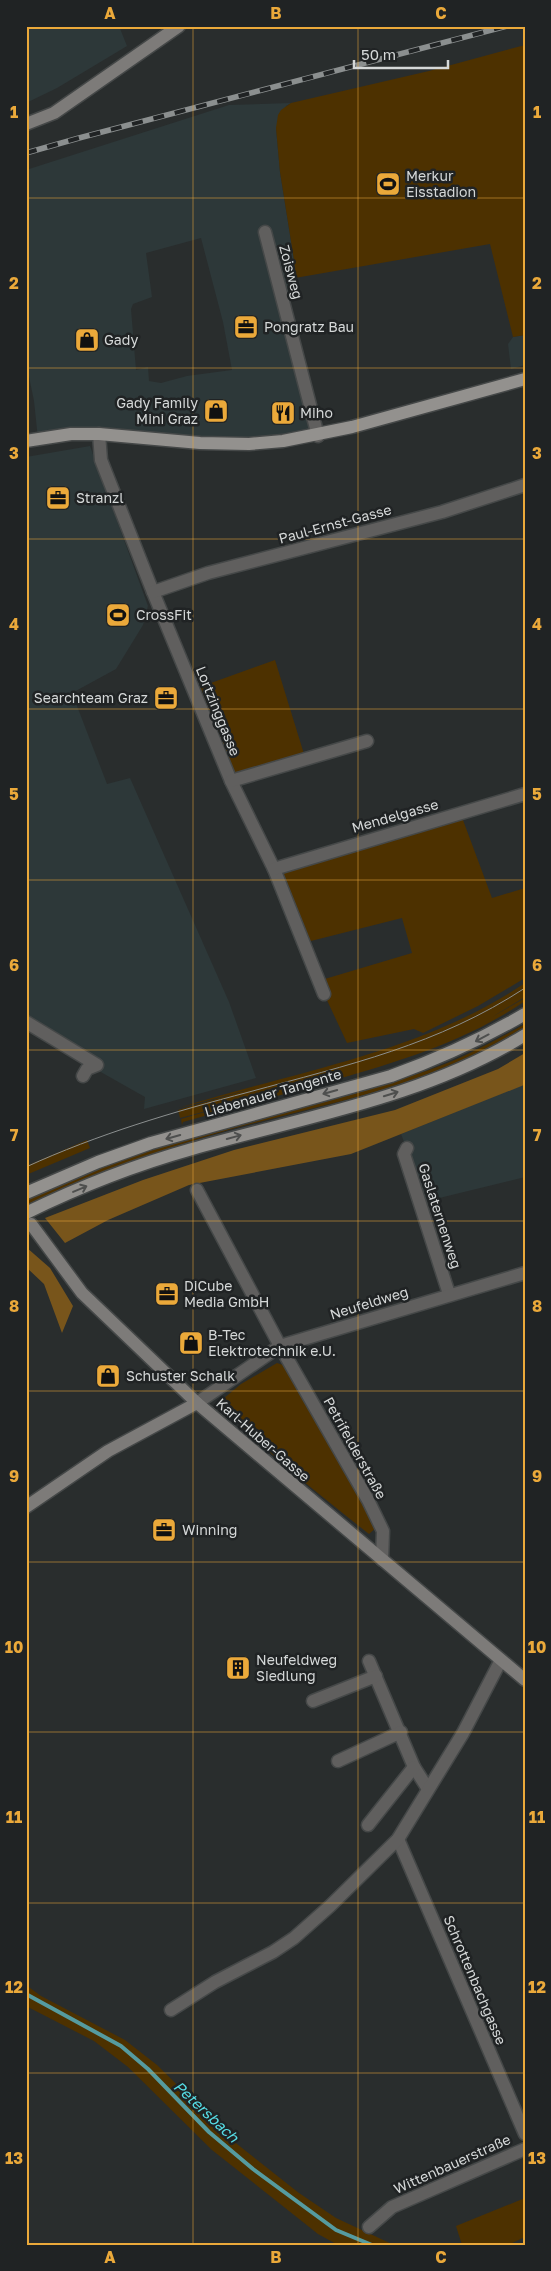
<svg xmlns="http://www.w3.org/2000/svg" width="551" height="2271" font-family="'Golos Text',sans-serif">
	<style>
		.built { fill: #2d3839; fill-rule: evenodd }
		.green { fill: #4d3100 }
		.forest { fill: #78551b }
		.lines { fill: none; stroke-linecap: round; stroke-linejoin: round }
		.stream { stroke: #559b9f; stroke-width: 4 }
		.street-casing { stroke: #454848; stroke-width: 15 }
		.secondary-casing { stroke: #454848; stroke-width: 15 }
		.primary-casing { stroke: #454848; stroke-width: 15 }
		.street { stroke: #605f5e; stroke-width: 12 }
		.secondary { stroke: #7d7b79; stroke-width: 12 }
		.primary { stroke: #93918e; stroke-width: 12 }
		.tram { stroke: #8b8f8f; stroke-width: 1 }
		.rail-casing { stroke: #8b8f8f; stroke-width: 5.5 }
		.rail { stroke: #202324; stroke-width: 4; stroke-dasharray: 11; stroke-linecap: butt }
		.oneway { stroke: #4e4f4e }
		.grid { fill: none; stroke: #eba93a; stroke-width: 1; stroke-opacity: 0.55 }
		.labels { text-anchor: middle; stroke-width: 5; stroke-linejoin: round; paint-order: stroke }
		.poi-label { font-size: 14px; fill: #d5d8d8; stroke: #202324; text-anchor: start }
		.street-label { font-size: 14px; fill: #d5d8d8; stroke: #202324 }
		.water-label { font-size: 15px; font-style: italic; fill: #56dde6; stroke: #202324 }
		.neatline { fill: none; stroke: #eba93a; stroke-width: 2 }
		.grid-label { font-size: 16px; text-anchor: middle; font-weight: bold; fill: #eba93a }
	</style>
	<rect width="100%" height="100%" fill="#292d2d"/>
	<!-- built -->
	<g class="built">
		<path d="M26 26H119L127 46 57 88 26 103Z"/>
		<path d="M291 103 286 106 276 128 280 172 294 260 295 278 284 302 318 436 283 441 38 439 34 401 26 362V170L229 105ZM201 238 223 322 232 370 187 376 161 383 149 381 148 367 136 370 131 309 133 304 152 297 146 253Z"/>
		<path d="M525 335V365L511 369 508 344 513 337Z"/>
		<path d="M90 446 148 606 143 625 116 669 72 693 107 784 130 778 229 1002 256 1078 144 1109 145 1097 60 1049 26 1026V457Z"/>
		<path d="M525 1084V1177L427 1201 401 1134Z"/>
	</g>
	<!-- green -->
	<g class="green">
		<path d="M525 45V335L513 337 490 244 295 278 294 260 280 172 276 128 278 115 281 110 291 103 429 71Z"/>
		<path d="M275 660 304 754 242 774 232 773 197 688Z"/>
		<path d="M460 812 492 898 525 888V978L478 1006 423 1033 414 1029 347 1043 318 981 412 953 402 918 303 943 274 869Z"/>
		<path d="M525 983V997L492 1017 525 998V1001C464 1043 394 1063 324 1083 277 1096 230 1109 183 1122L182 1125 181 1119 222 1107 180 1118 178 1110 255 1088 179 1108C295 1071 422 1053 525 983Z"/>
		<path d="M525 1024V1027C495 1044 465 1060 433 1072 369 1097 299 1111 232 1129 162 1149 92 1173 26 1205V1200C154 1136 296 1117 429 1070 463 1058 494 1041 525 1024Z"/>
		<path d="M87 1140 90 1148 26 1175V1166Z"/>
		<path d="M277 1363 286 1366 378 1526 369 1534C318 1494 268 1454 223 1408V1399L241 1384Z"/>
		<path d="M26 1985 41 1996 125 2040 157 2065 237 2144 299 2193 336 2218 394 2245H338L318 2234 212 2150 128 2067 94 2041 26 2006Z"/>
		<path d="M525 2198V2237L508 2245H462L456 2226Z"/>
	</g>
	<!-- forest -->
	<g class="forest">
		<path d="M525 1053 524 1085 351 1154 189 1185 108 1220 65 1243 45 1218 143 1180 234 1150 395 1110 498 1069Z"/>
		<path d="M26 1247 50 1268 73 1306 62 1333 44 1284 26 1267Z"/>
	</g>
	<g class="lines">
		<!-- stream -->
		<path class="stream" d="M26 1994 121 2046 148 2069 209 2132 253 2169 336 2230 372 2245"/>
		<defs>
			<g id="street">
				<path d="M265 232 318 436"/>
				<path d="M99 434 101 460 153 592 231 781 274 869 324 994"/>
				<path d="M153 592 208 573 442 512 525 485"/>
				<path d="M231 781 367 741"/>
				<path d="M274 869 525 794"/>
				<path d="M26 1022 97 1065 87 1069 83 1076"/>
				<path d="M407 1148 404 1154 449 1294"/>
				<path d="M197 1190 280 1346 368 1500 383 1531 382 1560"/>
				<path d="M197 1403 280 1346 525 1273"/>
				<path d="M369 1661 414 1767 428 1789"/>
				<path d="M313 1701 376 1676"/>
				<path d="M338 1761 401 1732"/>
				<path d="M368 1825 414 1767"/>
				<path d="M398 1839 525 2134"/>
				<path d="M171 2010 215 1982 273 1952 294 1938 330 1906 398 1839 463 1733 501 1660"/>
				<path d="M369 2227 392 2207 525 2149"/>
			</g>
			<g id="secondary">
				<path d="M26 124 54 113 179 26"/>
				<path d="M31 1224 82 1293 197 1403 525 1680"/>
				<path d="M26 1507 108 1451 197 1403"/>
			</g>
			<g id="primary">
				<path d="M26 441 71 434H99L200 443 249 444 283 441 352 427 525 379"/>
				<path d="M26 1193 98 1162 151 1143 391 1076C438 1059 482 1039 525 1014"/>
				<path d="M26 1213C79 1187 135 1165 192 1149 304 1117 425 1097 525 1035"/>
			</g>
		</defs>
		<!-- street casing -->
		<use href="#street" class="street-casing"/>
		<!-- secondary casing -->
		<use href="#secondary" class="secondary-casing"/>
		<!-- primary casing -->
		<use href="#primary" class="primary-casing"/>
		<!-- street -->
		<use href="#street" class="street"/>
		<!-- secondary -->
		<use href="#secondary" class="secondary"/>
		<!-- primary -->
		<use href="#primary" class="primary"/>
		<!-- tram -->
		<path class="tram" d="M26 1167C98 1134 173 1112 249 1092 348 1065 438 1045 525 988"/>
		<defs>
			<path id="rail" d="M26 153 79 138 507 26"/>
		</defs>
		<!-- rail casing -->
		<use href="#rail" class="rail-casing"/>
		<!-- rail -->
		<use href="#rail" class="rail"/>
	</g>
	<!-- one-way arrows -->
	<defs><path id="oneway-shaft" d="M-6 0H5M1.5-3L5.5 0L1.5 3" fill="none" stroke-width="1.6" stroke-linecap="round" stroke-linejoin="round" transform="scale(1.25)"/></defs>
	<g class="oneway">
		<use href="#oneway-shaft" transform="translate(482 1038) rotate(152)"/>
		<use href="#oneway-shaft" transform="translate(330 1092) rotate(164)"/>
		<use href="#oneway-shaft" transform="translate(391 1094) rotate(-17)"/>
		<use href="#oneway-shaft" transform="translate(173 1137) rotate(164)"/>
		<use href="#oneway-shaft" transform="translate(234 1137) rotate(-15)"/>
		<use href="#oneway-shaft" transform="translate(80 1189) rotate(-23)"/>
	</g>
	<!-- grid -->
	<path class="grid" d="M193 26V2245M358 26V2245M26 198H525M26 368H525M26 539H525M26 709H525M26 880H525M26 1050H525M26 1221H525M26 1391H525M26 1562H525M26 1732H525M26 1903H525M26 2073H525"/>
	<!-- icons -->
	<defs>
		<symbol id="stadium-square" viewBox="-11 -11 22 22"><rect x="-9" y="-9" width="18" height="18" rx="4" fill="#eba93a" stroke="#202324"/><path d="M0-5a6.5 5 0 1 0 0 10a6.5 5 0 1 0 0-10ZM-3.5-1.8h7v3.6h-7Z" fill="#111"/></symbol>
		<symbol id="office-square" viewBox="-11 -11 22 22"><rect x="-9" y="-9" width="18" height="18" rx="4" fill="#eba93a" stroke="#202324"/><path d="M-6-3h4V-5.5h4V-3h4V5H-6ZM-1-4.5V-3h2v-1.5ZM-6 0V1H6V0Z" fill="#111"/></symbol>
		<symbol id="shop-square" viewBox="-11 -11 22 22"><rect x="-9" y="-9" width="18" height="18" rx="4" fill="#eba93a" stroke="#202324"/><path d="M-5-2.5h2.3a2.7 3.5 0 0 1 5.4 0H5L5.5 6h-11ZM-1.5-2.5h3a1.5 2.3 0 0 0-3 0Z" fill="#111"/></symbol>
		<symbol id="restaurant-square" viewBox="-11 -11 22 22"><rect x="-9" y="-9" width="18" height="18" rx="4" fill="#eba93a" stroke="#202324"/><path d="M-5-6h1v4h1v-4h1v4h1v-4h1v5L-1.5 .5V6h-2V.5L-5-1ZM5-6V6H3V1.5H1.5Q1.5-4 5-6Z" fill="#111"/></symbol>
		<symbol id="building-square" viewBox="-11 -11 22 22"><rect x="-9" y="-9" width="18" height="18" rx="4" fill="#eba93a" stroke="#202324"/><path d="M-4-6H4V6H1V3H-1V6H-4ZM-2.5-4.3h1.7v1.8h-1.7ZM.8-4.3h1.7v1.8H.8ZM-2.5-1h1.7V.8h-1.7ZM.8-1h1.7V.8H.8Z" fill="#111"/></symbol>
	</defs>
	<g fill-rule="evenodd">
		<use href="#stadium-square" x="374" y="170" width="28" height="28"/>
		<use href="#office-square" x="232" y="313" width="28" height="28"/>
		<use href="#shop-square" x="73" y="326" width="28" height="28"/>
		<use href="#shop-square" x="202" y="397" width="28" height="28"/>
		<use href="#restaurant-square" x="269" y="399" width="28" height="28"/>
		<use href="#office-square" x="44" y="484" width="28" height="28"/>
		<use href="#stadium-square" x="104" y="601" width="28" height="28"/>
		<use href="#office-square" x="152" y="684" width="28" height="28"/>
		<use href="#office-square" x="153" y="1280" width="28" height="28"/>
		<use href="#shop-square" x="177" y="1329" width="28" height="28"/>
		<use href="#shop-square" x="94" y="1362" width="28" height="28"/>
		<use href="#office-square" x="150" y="1516" width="28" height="28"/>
		<use href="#building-square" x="224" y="1654" width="28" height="28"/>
	</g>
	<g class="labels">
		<!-- poi labels -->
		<g class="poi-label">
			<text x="406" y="181">Merkur<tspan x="406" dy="16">Eisstadion</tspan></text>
			<text x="264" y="332">Pongratz Bau</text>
			<text x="104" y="345">Gady</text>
			<text x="198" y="408" text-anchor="end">Gady Family<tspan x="198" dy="16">Mini Graz</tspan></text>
			<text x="300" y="418">Miho</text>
			<text x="76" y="503">Stranzl</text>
			<text x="136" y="620">CrossFit</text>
			<text x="148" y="703" text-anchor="end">Searchteam Graz</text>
			<text x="184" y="1291">DiCube<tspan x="184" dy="16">Media GmbH</tspan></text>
			<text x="208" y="1340">B-Tec<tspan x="208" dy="16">Elektrotechnik e.U.</tspan></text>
			<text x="126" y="1381">Schuster Schalk</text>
			<text x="182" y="1535">Winning</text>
			<text x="256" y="1665">Neufeldweg<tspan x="256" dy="16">Siedlung</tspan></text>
		</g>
		<!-- street labels -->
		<g class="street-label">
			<text transform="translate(291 272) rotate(75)" y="5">Zoisweg</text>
			<text transform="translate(335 524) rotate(-15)" y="5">Paul-Ernst-Gasse</text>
			<text transform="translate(218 711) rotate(68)" y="5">Lortzinggasse</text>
			<text transform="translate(395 816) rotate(-16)" y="5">Mendelgasse</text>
			<text transform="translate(273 1093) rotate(-16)" y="5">Liebenauer Tangente</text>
			<text transform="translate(440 1216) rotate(72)" y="5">Gaslaternenweg</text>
			<text transform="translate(369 1303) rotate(-17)" y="5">Neufeldweg</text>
			<text transform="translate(263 1440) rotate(41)" y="5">Karl-Huber-Gasse</text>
			<text transform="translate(355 1448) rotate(61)" y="5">Petrifelderstraße</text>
			<text transform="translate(475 1980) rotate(67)" y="5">Schrottenbachgasse</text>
			<text transform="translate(452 2164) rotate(-24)" y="5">Wittenbauerstraße</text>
		</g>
		<!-- water labels -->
		<g class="water-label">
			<text transform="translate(206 2112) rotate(43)" y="5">Petersbach</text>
		</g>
	</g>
	<!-- border -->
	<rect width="551" height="2271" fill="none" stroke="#202324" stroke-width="55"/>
	<!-- scale -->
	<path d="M354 60v8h94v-8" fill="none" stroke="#d5d8d8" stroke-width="2.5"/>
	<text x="361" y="60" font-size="15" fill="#d5d8d8" stroke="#202324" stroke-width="4" paint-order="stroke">50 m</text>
	<rect x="28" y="28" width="496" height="2216" class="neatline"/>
	<g class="grid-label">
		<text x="110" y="19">A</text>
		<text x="276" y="19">B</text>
		<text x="441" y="19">C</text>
		<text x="14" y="118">1</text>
		<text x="537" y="118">1</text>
		<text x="14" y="289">2</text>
		<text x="537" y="289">2</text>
		<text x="14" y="459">3</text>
		<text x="537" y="459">3</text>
		<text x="14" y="630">4</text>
		<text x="537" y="630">4</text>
		<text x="14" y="800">5</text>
		<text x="537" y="800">5</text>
		<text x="14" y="971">6</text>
		<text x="537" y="971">6</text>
		<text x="14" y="1141">7</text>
		<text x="537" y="1141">7</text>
		<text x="14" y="1312">8</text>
		<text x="537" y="1312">8</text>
		<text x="14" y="1482">9</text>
		<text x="537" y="1482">9</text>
		<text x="14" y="1653">10</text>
		<text x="537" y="1653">10</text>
		<text x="14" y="1823">11</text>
		<text x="537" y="1823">11</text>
		<text x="14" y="1993">12</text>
		<text x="537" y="1993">12</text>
		<text x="14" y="2164">13</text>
		<text x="537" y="2164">13</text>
		<text x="110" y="2263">A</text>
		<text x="276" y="2263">B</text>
		<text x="441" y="2263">C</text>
	</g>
</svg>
